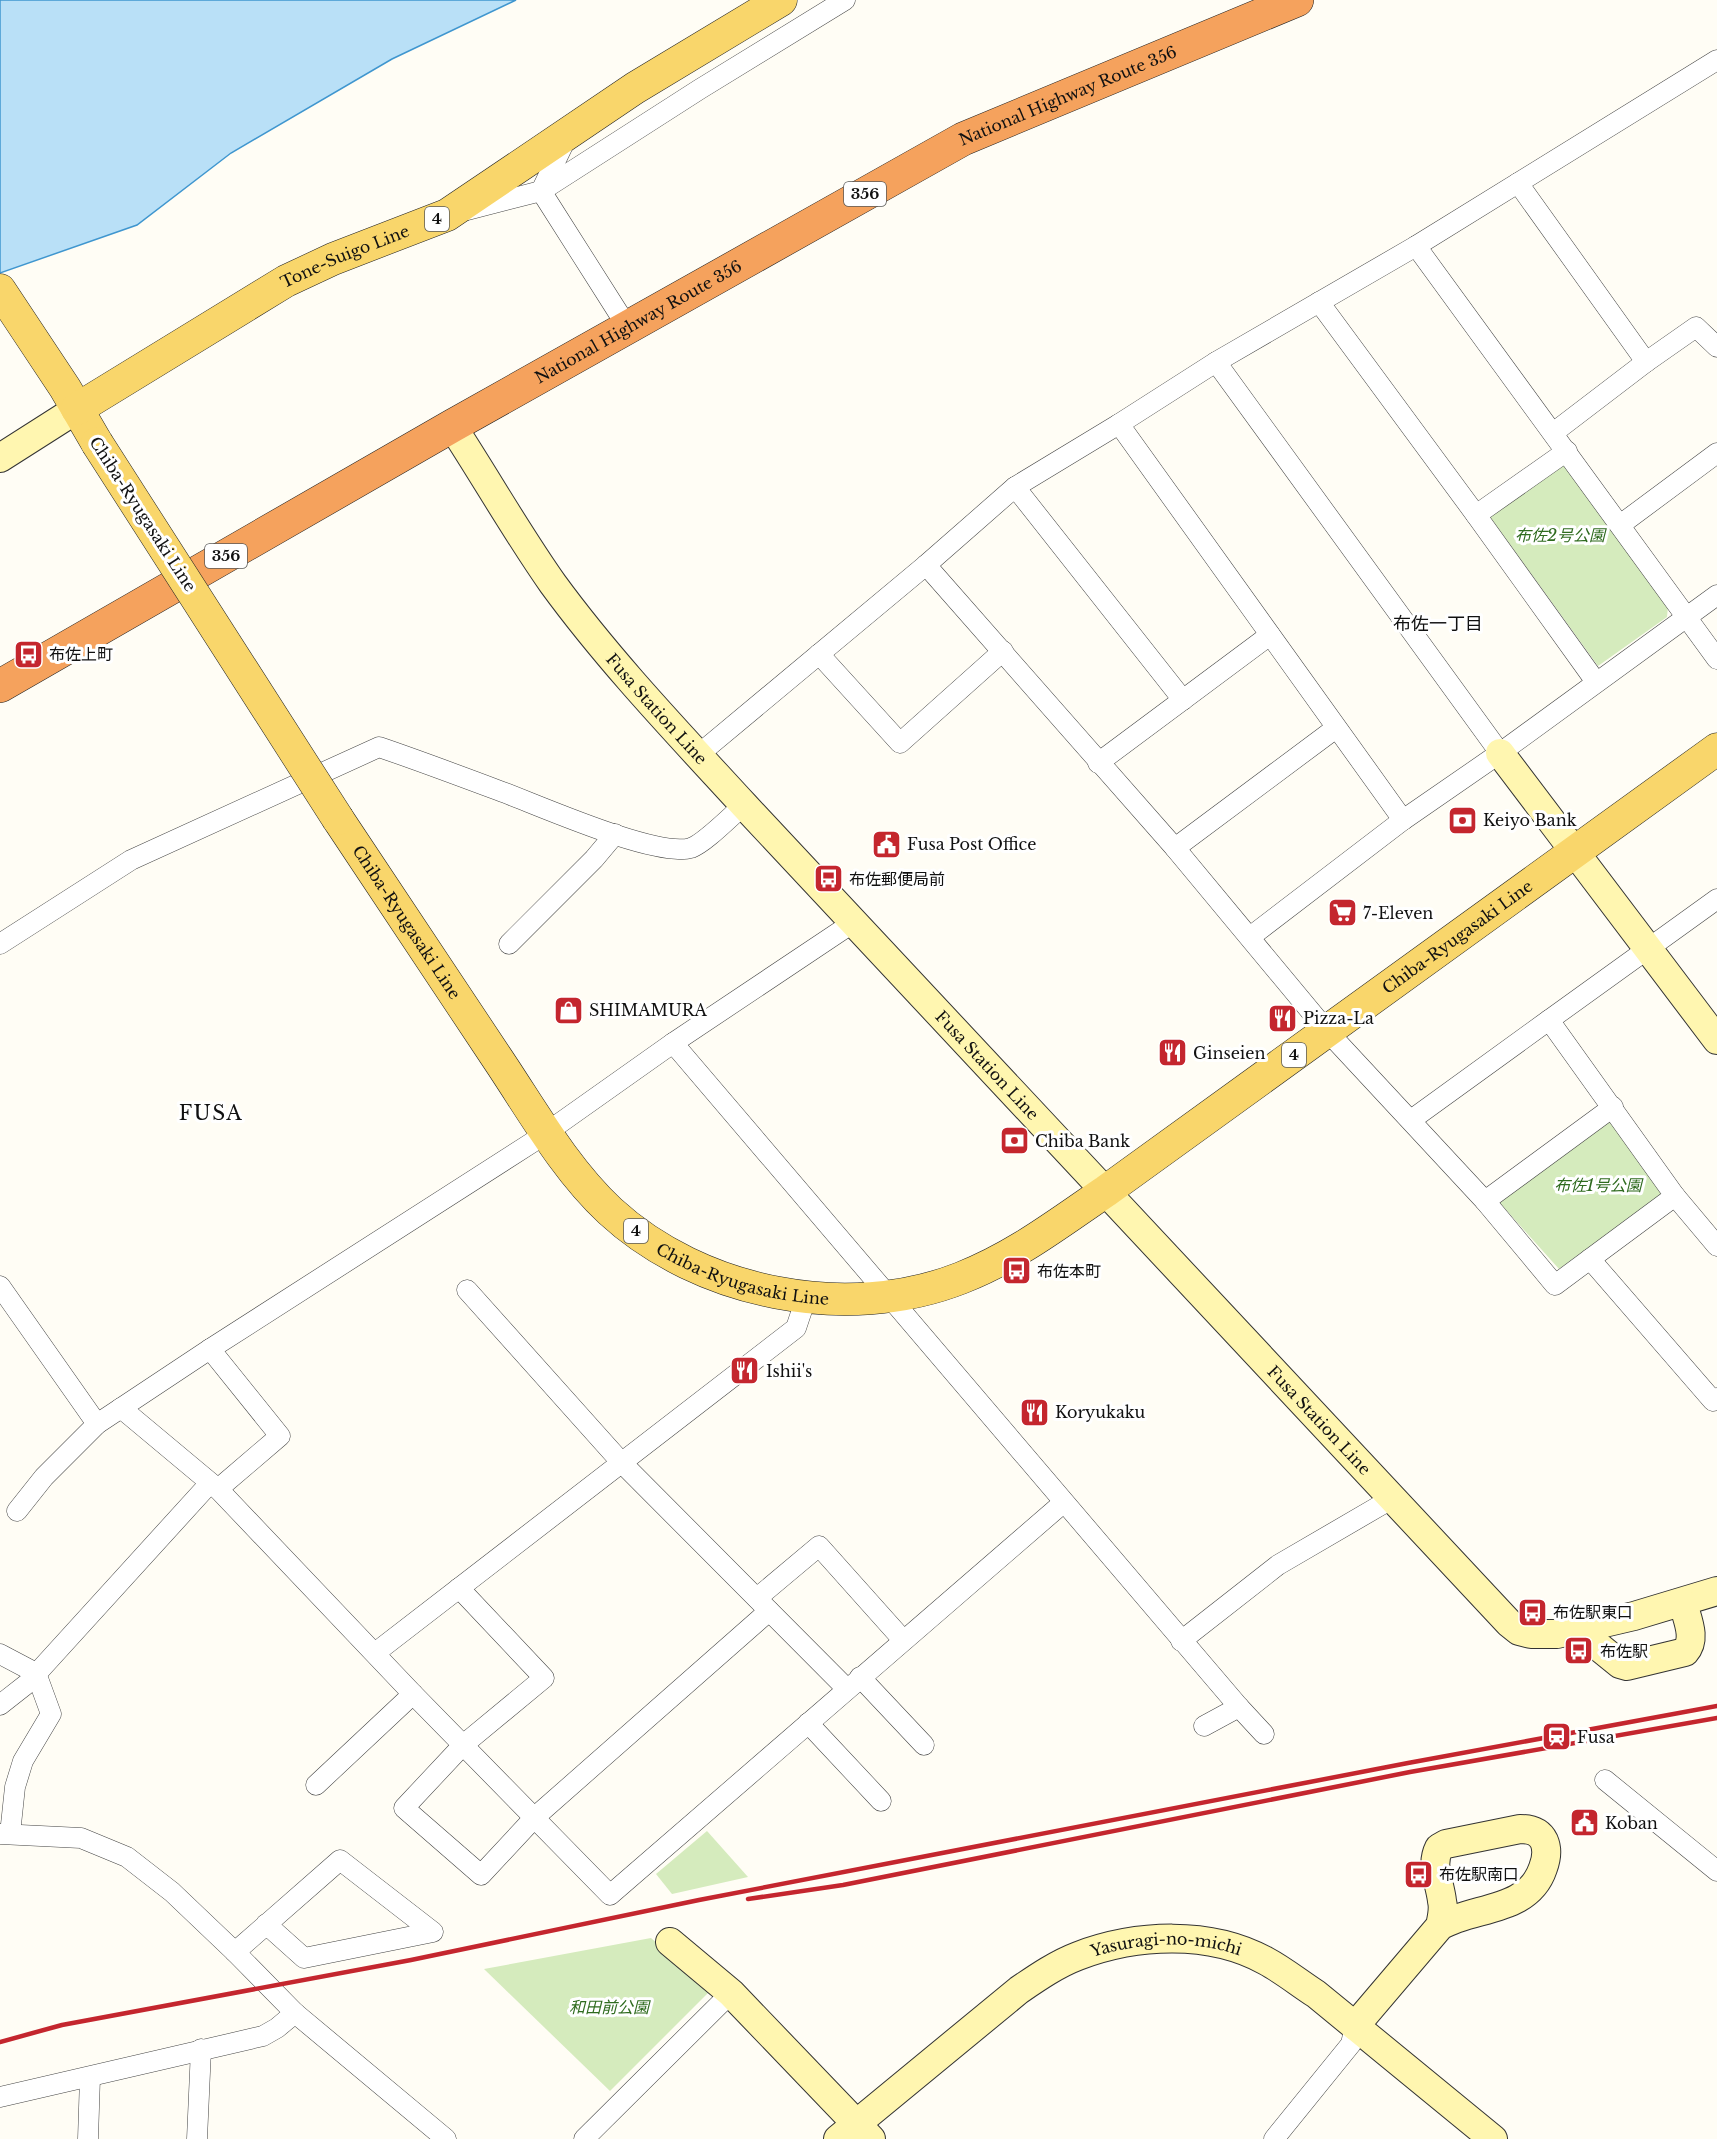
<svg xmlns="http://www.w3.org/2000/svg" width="1717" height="2139" font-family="'Libre Baskerville','Noto Sans JP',serif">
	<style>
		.green { fill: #d5ebbd }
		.water { fill: #b9e0f7; stroke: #3f96cf; stroke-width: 1.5 }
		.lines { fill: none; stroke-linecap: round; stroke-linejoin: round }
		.street-casing { stroke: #444; stroke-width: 21 }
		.secondary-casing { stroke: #333; stroke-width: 30 }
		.primary-casing { stroke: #222; stroke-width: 33 }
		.highway-casing { stroke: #222; stroke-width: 34 }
		.street { stroke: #fff; stroke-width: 20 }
		.secondary { stroke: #fff6b0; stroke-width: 28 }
		.primary { stroke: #f9d66b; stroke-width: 32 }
		.highway { stroke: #f5a25d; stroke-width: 33 }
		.rail { stroke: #c4262e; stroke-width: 4.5 }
		.primary-bridge-casing { stroke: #222; stroke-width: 33; stroke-linecap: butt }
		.primary-bridge { stroke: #f9d66b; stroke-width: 32 }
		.labels { text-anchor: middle; stroke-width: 6; stroke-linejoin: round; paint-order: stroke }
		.shield { fill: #fff; stroke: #585858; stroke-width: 1.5 }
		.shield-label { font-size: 15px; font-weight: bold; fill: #111 }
		.street-label { font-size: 16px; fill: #111; stroke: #fff }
		.park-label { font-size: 16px; font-style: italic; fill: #2f6b1f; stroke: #fff }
		.poi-label { font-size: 16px; fill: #111; stroke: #fff; text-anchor: start }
		.neighbourhood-label { font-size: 18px; fill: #111; stroke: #fff }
		.quarter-label { font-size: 20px; letter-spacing: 1.5px; fill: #111; stroke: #fff }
	</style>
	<rect width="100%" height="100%" fill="#fffdf5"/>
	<!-- green -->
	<g class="green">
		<path d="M1562 459 1668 606 1667 617 1598 666 1487 513Z"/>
		<path d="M1612 1118 1664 1193 1559 1269 1499 1202Z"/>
		<path d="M707 1831 748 1877 672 1894 656 1874Z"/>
		<path d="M651 1938 711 1990 610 2091 484 1969Z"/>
	</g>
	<!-- water -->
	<path class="water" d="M0 0H516L392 59 231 153 137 225 0 273Z"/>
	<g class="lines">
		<defs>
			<g id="street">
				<path d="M1518 183 1646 362"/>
				<path d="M541 191 628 328"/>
				<path d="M541 191 567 137"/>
				<path d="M467 210 541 191 700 89 845 0"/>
				<path d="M1416 246 1717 659"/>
				<path d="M1319 302 1476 515 1596 682"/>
				<path d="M1216 362 1500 753"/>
				<path d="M1119 424 1403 820"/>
				<path d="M1553 433 1646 362 1696 327 1717 347"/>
				<path d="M1015 487 1183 700"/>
				<path d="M1476 515 1567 451"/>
				<path d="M1620 525 1717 453"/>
				<path d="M926 565 1175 848 1327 1031 1485 1201 1555 1285 1590 1259 1713 1401 1717 1398"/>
				<path d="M819 654 900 743 1003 651"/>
				<path d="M698 755 926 565 1015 487 1119 424 1216 362 1416 246 1717 60"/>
				<path d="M1098 763 1270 635"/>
				<path d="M1175 848 1336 728"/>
				<path d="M1250 937 1403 820 1500 753 1717 595"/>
				<path d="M0 944 131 860 379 747C420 761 460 776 500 791 538 805 656 858 691 848 705 843 732 815 744 805"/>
				<path d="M509 944 594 859 615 834"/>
				<path d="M1549 1020 1717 899"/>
				<path d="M673 1043 1239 1707"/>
				<path d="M1411 1120 1549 1020 1675 1196 1590 1259"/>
				<path d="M1675 1196 1717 1246"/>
				<path d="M1485 1201 1613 1107"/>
				<path d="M0 1286 97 1424"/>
				<path d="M467 1290 621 1462 847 1689"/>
				<path d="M210 1349 280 1436 218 1489"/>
				<path d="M121 1408 218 1489 413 1694 610 1895 1063 1503"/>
				<path d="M17 1511 44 1477 97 1424 210 1349 536 1140 673 1043 854 922"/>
				<path d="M459 1588 544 1678 463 1745 404 1808 481 1875 535 1817 769 1611"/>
				<path d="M757 1598 819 1546 903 1640"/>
				<path d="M1181 1641 1278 1565 1393 1498"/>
				<path d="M375 1653 796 1328 806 1298"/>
				<path d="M0 1654 36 1673 51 1714 23 1761 15 1787 10 1834"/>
				<path d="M860 1677 924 1745"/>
				<path d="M0 1705 28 1683 210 1483"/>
				<path d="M808 1723 881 1801"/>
				<path d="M1204 1726 1239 1707 1264 1734"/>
				<path d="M1605 1780 1717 1871"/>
				<path d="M316 1785 413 1694"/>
				<path d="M0 1834 81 1838 127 1857 172 1892 235 1952 295 2013 446 2139"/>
				<path d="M235 1952 340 1860 433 1932 304 1958 266 1924"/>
				<path d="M0 2097 263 2036 277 2028 295 2013"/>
				<path d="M88 2139 90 2077"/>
				<path d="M197 2139 201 2049"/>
				<path d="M584 2139 731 1993"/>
				<path d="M1274 2139 1351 2044 1355 2026"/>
			</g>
			<g id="secondary">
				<path id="s1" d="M452 426C486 478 517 533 553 584 610 662 678 733 744 805L1509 1623 1519 1631 1531 1634H1557L1634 1616 1717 1591"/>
				<path d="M0 458 77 409"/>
				<path d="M1500 753 1717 1040"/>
				<path d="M1578 1630 1620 1664 1627 1666 1685 1652C1697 1639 1687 1619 1683 1603"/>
				<path d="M670 1942 731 1993 871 2139"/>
				<path d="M1355 2026 1440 1926C1474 1906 1528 1913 1543 1868 1546 1860 1548 1850 1544 1841 1539 1831 1530 1829 1520 1829L1446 1844 1439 1848C1430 1866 1440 1882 1442 1901 1444 1909 1442 1917 1440 1926"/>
				<path id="s2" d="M838 2139 1019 1990C1038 1977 1057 1964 1078 1956 1136 1934 1210 1930 1266 1961 1283 1970 1299 1983 1316 1994L1493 2139"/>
			</g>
			<g id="primary">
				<path d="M0 290 65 388 97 443"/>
				<path id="s3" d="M77 409 286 281 333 259 447 215 635 88 781 0"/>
				<path id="s4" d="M338 819C391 898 444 978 497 1058 532 1110 564 1168 610 1211 700 1294 847 1323 961 1278 1015 1257 1059 1223 1106 1191L1717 749"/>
			</g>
			<g id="highway">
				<path id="s5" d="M0 686 452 426 963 139 1297 0"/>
			</g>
		</defs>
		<!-- street casing -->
		<use href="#street" class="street-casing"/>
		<!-- secondary casing -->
		<use href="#secondary" class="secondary-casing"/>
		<!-- primary casing -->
		<use href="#primary" class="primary-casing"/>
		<!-- highway casing -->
		<use href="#highway" class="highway-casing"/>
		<!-- street -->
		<use href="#street" class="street"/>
		<!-- secondary -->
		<use href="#secondary" class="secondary"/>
		<!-- primary -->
		<use href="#primary" class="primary"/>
		<!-- highway -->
		<use href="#highway" class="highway"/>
		<!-- rail -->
		<g class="rail">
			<path d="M748 1899 843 1885 1410 1772 1717 1718"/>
			<path d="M0 2042 62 2025 411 1960 699 1900 1408 1763 1717 1706"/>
		</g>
		<defs>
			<path id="primary-bridge" d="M97 443 338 819"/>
		</defs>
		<!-- primary-bridge casing -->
		<use href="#primary-bridge" class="primary-bridge-casing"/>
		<!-- primary-bridge -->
		<use href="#primary-bridge" class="primary-bridge"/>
	</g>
	<!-- icons -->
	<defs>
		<symbol id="bus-square" viewBox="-11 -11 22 22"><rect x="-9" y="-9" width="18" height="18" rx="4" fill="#c4262e" stroke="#fff"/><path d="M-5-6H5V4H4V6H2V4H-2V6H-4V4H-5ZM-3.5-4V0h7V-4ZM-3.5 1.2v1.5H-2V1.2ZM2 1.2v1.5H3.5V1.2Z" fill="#fff"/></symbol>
		<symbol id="bank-square" viewBox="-11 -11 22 22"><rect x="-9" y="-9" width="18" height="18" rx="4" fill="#c4262e" stroke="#fff"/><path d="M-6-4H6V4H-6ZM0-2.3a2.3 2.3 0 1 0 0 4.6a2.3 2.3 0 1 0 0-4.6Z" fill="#fff"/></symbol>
		<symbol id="civic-square" viewBox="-11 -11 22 22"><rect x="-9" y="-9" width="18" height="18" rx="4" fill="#c4262e" stroke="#fff"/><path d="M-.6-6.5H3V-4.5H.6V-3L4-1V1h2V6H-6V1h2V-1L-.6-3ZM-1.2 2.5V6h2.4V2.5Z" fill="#fff"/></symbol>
		<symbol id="supermarket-square" viewBox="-11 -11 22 22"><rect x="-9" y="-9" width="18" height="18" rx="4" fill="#c4262e" stroke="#fff"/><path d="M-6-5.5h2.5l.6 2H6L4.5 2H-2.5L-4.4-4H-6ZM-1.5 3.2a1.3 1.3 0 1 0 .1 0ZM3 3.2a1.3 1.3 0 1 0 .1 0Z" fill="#fff"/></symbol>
		<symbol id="shop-square" viewBox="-11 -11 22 22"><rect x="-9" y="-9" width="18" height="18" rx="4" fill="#c4262e" stroke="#fff"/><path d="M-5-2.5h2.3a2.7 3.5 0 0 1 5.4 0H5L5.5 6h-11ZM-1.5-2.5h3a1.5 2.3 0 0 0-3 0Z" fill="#fff"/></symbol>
		<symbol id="restaurant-square" viewBox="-11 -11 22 22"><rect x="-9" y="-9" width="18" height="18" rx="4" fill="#c4262e" stroke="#fff"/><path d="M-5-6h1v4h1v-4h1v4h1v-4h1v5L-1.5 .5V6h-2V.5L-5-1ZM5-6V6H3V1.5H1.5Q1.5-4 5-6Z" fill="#fff"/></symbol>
		<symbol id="station-square" viewBox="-11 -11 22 22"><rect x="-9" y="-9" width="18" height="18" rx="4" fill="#c4262e" stroke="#fff"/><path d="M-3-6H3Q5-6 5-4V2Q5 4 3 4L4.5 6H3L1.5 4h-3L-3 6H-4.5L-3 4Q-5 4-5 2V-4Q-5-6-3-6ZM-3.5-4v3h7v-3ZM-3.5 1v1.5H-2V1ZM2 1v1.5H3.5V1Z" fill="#fff"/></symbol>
	</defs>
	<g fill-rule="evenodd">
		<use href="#bus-square" x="12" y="638" width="33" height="33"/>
		<use href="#bank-square" x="1446" y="804" width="33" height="33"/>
		<use href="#civic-square" x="870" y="828" width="33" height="33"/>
		<use href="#bus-square" x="812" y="862" width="33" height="33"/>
		<use href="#supermarket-square" x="1326" y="896" width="33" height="33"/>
		<use href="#shop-square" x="552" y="994" width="33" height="33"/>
		<use href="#restaurant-square" x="1266" y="1002" width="33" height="33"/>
		<use href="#restaurant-square" x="1156" y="1036" width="33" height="33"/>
		<use href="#bank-square" x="998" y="1124" width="33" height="33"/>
		<use href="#bus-square" x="1000" y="1254" width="33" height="33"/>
		<use href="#restaurant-square" x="728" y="1354" width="33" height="33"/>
		<use href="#restaurant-square" x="1018" y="1396" width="33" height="33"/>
		<use href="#bus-square" x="1516" y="1596" width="33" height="33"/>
		<use href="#bus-square" x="1562" y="1634" width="33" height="33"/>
		<use href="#station-square" x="1540" y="1720" width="33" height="33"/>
		<use href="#civic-square" x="1568" y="1806" width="33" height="33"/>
		<use href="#bus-square" x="1402" y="1858" width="33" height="33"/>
	</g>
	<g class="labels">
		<!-- shield labels -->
		<g class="shield">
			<rect x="844" y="182" width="42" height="24" rx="4.5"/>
			<rect x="425" y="207" width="24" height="24" rx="4.5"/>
			<rect x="205" y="544" width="42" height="24" rx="4.5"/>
			<rect x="1282" y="1043" width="24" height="24" rx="4.5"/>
			<rect x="624" y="1219" width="24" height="24" rx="4.5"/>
		</g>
		<g class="shield-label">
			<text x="865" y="199">356</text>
			<text x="437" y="224">4</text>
			<text x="226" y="561">356</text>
			<text x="1294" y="1060">4</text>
			<text x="636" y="1236">4</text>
		</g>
		<!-- street labels -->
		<g class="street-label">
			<text dy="6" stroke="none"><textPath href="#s5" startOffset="1221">National Highway Route 356</textPath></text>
			<text dy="6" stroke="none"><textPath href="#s3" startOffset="309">Tone-Suigo Line</textPath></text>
			<text dy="6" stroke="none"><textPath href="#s5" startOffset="735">National Highway Route 356</textPath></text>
			<text transform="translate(143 514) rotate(57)" y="6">Chiba-Ryugasaki Line</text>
			<text dy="6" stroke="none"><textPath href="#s1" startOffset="350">Fusa Station Line</textPath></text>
			<text dy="6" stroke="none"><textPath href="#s4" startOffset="124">Chiba-Ryugasaki Line</textPath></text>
			<text dy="6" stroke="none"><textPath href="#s4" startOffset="1456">Chiba-Ryugasaki Line</textPath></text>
			<text dy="6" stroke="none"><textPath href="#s1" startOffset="836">Fusa Station Line</textPath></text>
			<text dy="6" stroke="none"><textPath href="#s4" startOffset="628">Chiba-Ryugasaki Line</textPath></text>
			<text dy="6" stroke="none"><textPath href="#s1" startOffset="1322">Fusa Station Line</textPath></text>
			<text dy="6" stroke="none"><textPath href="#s2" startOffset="393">Yasuragi-no-michi</textPath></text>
		</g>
		<!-- park labels -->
		<g class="park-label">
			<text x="1560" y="541">布佐2号公園</text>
			<text x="1598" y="1191">布佐1号公園</text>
			<text x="609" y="2013">和田前公園</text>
		</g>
		<!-- poi labels -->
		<g class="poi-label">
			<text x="49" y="660">布佐上町</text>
			<text x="1483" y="826">Keiyo Bank</text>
			<text x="907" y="850">Fusa Post Office</text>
			<text x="849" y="885">布佐郵便局前</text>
			<text x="1363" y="919">7-Eleven</text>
			<text x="589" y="1016">SHIMAMURA</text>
			<text x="1303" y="1024">Pizza-La</text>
			<text x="1193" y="1059">Ginseien</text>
			<text x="1035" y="1147">Chiba Bank</text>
			<text x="1037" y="1277">布佐本町</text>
			<text x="766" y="1377">Ishii's</text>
			<text x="1055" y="1418">Koryukaku</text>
			<text x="1553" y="1618">布佐駅東口</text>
			<text x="1600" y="1657">布佐駅</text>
			<text x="1577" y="1743">Fusa</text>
			<text x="1605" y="1829">Koban</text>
			<text x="1439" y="1880">布佐駅南口</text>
		</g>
		<!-- neighbourhood labels -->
		<g class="neighbourhood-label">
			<text x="1438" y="630">布佐一丁目</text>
		</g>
		<!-- quarter labels -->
		<g class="quarter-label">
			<text x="211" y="1120">FUSA</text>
		</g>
	</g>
</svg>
